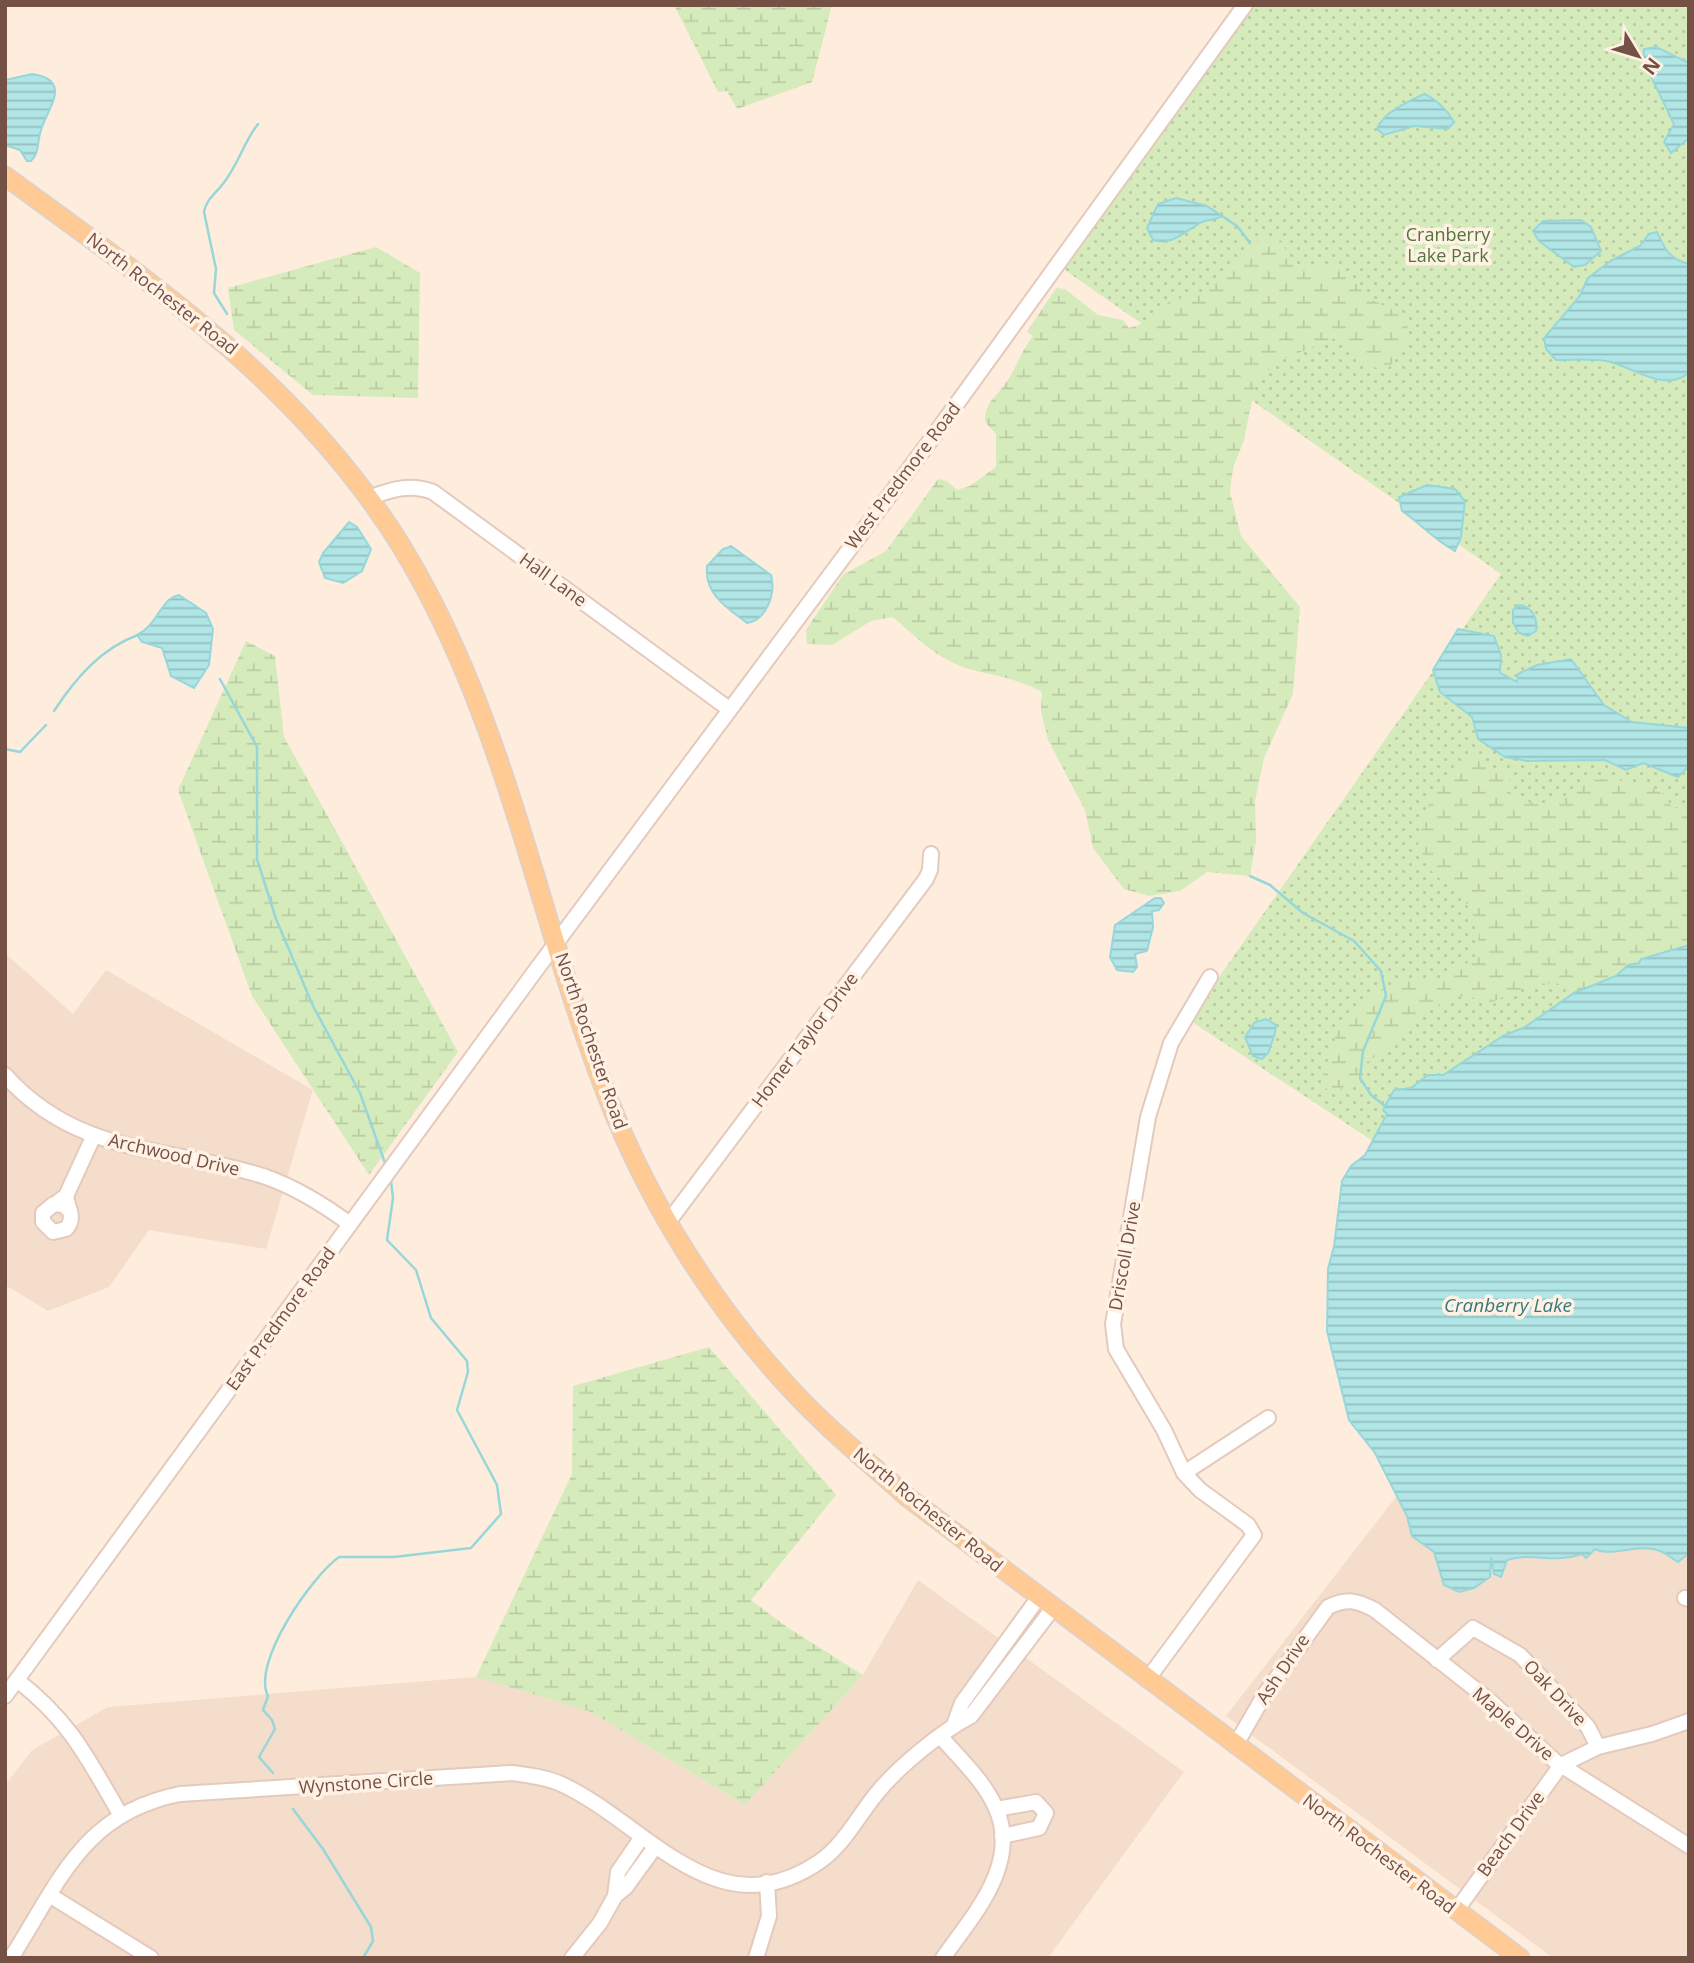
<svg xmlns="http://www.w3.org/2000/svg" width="1694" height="1963" font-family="'Open Sans',sans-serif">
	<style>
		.residential { fill: #f5ddcb }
		.grass { fill: url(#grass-dots) }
		.wetland { fill: url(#wetland-marsh) }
		.water { fill: url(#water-rules); stroke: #97d7da; stroke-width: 2 }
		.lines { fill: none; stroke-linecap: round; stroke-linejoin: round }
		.stream { stroke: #97d7da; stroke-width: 2.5 }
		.minor-casing { stroke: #e4cabc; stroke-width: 18 }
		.major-casing { stroke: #dbd2cf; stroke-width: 21 }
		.minor { stroke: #fff; stroke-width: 14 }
		.major { stroke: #ffca93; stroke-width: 18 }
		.labels { text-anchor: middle; stroke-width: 7; stroke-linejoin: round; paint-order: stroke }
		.park-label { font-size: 18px; fill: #52753a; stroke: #fff2e5 }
		.street-label { font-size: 18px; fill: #745045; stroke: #fff2e5 }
		.water-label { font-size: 19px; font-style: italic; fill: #38787c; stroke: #fff2e5 }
	</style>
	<defs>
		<pattern id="grass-dots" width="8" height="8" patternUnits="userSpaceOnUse" patternTransform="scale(1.75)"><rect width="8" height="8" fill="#d5ebbc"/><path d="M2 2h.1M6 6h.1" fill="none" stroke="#bacba3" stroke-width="1.8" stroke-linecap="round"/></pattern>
		<pattern id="wetland-marsh" width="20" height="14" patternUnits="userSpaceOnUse" patternTransform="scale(1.75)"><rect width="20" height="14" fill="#d5ebbc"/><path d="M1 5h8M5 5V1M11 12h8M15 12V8" fill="none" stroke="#bacba3"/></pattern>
		<pattern id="water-rules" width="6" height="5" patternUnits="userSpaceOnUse" patternTransform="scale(1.75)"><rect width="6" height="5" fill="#b1e6e7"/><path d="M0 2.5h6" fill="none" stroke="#95bdbd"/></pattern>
	</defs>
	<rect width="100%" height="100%" fill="#feeddd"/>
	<!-- residential -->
	<g class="residential">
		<path d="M5 953 73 1014 106 970 313 1090 266 1249 149 1230 109 1287 48 1311 5 1285V1135L8 1131 5 1128Z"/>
		<path d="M1689 1425V1958H1553L1226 1716 1426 1458Z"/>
		<path d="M918 1580 1184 1772 1048 1958H5V1785L32 1750 108 1707 476 1677 591 1712 745 1805 863 1675Z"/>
	</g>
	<!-- grass -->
	<path class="grass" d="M1250 5H1689V1095L1564 1267 1189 1020 1501 574 1062 268Z"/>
	<!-- wetland -->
	<g class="wetland">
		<path d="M674 5H832L812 82 737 109 727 91 718 92Z"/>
		<path d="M1274 236 1280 237 1292 264 1298 269 1342 266 1368 298 1395 311 1408 325C1406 344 1399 358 1385 371L1376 368 1338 337 1283 359 1256 380 1244 440 1233 468 1230 492 1241 536 1300 607 1293 694 1264 758 1255 801 1256 841 1250 876 1207 872 1180 891 1149 896 1124 889 1093 848 1085 810 1048 740 1041 711 1042 692C1019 679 995 676 969 669 937 659 917 638 893 617L871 621 832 645 807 644 806 630 843 575 886 551 938 479 947 481 957 490 970 486 996 467V434L985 422C985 402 995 398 1005 384 1016 369 1021 351 1033 336L1027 332 1056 288 1065 289 1098 315 1123 320 1129 328C1158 321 1157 305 1179 297L1181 304 1194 292 1201 293 1233 264 1247 245Z"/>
		<path d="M376 247 420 273 418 398 313 395 234 330 228 288Z"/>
		<path d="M246 641 275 656 284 737 458 1052 369 1175 252 996 178 790Z"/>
		<path d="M1474 757 1509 776 1511 794C1527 806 1549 806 1566 795 1572 792 1577 785 1584 782 1600 774 1648 783 1663 794 1667 797 1669 803 1672 807L1689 811V956L1586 992C1544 974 1525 987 1486 1005L1468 995 1447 999 1404 1029 1370 1061 1368 1072 1356 1086 1347 1084 1336 1093 1322 1087C1320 1071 1335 1053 1336 1030L1359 1007 1397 980 1440 978 1476 958 1480 926 1462 897 1431 871 1418 845C1428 797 1431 785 1474 757Z"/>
		<path d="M709 1347 836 1495 751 1600 787 1627 863 1675 745 1805 591 1712 476 1677 572 1474 573 1386Z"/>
	</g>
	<!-- water -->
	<g class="water">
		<path d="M1656 47 1689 63V138L1671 153 1664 142 1674 124 1643 60 1644 49Z"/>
		<path d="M32 74C74 80 47 109 41 130 37 141 40 152 31 161H27L20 150 5 145V80Z"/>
		<path d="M1424 94C1435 98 1448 111 1454 122L1448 129 1414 126 1384 135 1377 129C1382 113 1409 101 1424 94Z"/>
		<path d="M1176 198 1207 206 1222 216C1215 221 1207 219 1200 223 1184 232 1172 246 1153 240L1147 228 1158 204Z"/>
		<path d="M1581 220 1591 227 1601 251 1585 265 1574 267 1539 241 1533 231 1543 221Z"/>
		<path d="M1657 232C1665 249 1669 259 1689 264V372C1666 395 1630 365 1606 361 1590 358 1572 360 1556 360L1546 349 1544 338 1579 297 1588 278 1612 260 1640 246 1649 234Z"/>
		<path d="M1427 485 1455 489 1465 501 1461 537 1455 551C1434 540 1421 524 1402 511L1399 497Z"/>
		<path d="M349 522 357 527 371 549 362 571 343 583 325 578 319 562 323 553Z"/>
		<path d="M731 546 771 575C776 593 767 620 747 623 727 608 704 594 707 566L723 549Z"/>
		<path d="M179 595 206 613 213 629 209 665 194 688 171 676 162 648 142 642 137 635C158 625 160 599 179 595Z"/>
		<path d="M1519 605C1532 606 1538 619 1536 631L1528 636 1519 633 1513 623V610Z"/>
		<path d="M1458 629 1494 636 1501 655 1500 673 1517 682 1518 674 1537 665 1571 659 1604 705 1632 722 1689 728V766L1678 777 1643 763 1626 770 1605 760 1527 761 1505 757 1478 739 1472 717 1440 692 1433 670Z"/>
		<path d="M1155 898H1161L1164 903 1159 910 1152 911 1153 927 1147 951 1135 954 1137 967 1133 972 1117 970 1110 957 1115 925Z"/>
		<path d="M1689 945V1553L1678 1562C1673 1559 1666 1553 1660 1551 1639 1542 1613 1558 1595 1549L1586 1558 1582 1554C1554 1564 1532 1552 1507 1560L1501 1577 1494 1574 1491 1557 1490 1577 1474 1588 1459 1592 1444 1585 1434 1552 1412 1536 1407 1516 1375 1453 1349 1420 1327 1331 1328 1269 1334 1246 1342 1181 1351 1166 1365 1155 1387 1114 1383 1110 1394 1090 1411 1088 1428 1075H1443L1503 1036 1525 1027 1574 993 1616 976 1628 965 1639 963 1641 959Z"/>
		<path d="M1266 1019 1276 1025C1276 1035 1271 1042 1269 1052L1262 1059 1253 1056 1245 1037 1255 1022Z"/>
	</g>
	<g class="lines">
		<!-- stream -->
		<g class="stream">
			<path d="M1222 216 1237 226 1250 243"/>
			<path d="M227 314 214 293 216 269 204 212C206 200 215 194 222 185 238 166 243 143 258 124"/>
			<path d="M220 679 257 747V859L276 919 313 1006 360 1093 385 1163"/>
			<path d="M54 711C75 679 101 648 138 635"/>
			<path d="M5 749 20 752 46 725"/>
			<path d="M1250 876 1270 885 1303 913 1354 941 1381 971 1386 996 1363 1051 1360 1078 1371 1095 1385 1106"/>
			<path d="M273 1773 259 1757 275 1729 272 1720 263 1710 268 1696C251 1663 312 1576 339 1557H394L471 1548 501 1514 497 1485 457 1410 468 1372 467 1361 431 1318 416 1270 387 1240 393 1198 391 1181"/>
			<path d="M293 1809 323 1849 371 1927 373 1941 363 1958"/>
		</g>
		<defs>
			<g id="minor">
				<path d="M368 498C391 490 409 483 433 492L729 709"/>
				<path d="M5 1075C79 1158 172 1146 266 1177 297 1188 324 1205 350 1224"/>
				<path d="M66 1196C68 1209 76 1218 66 1229L53 1232 43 1222V1213L54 1204 63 1205 70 1211"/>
				<path d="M59 1201 66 1196 94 1135"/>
				<path d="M669 1221 926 879 930 870 931 854"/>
				<path d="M1184 1473 1268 1418"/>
				<path d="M1685 1598 1689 1599"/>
				<path d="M1437 1660 1473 1628 1520 1655 1588 1727 1598 1747"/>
				<path d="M17 1680C70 1721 87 1757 120 1814"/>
				<path d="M1147 1680 1254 1535 1248 1525 1200 1490 1184 1473 1164 1430 1116 1349 1113 1324 1148 1117 1171 1043 1210 977"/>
				<path d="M5 1696 533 974 927 445 1245 5"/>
				<path d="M954 1725 962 1703 1039 1597"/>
				<path d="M941 1737C960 1759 983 1780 995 1806 1022 1863 973 1915 943 1958"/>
				<path d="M1235 1746 1265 1694 1328 1607C1347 1598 1356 1600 1375 1610L1489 1700 1556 1762 1689 1846"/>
				<path d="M997 1809 1036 1802 1046 1813 1039 1828 1002 1836"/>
				<path d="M51 1896 151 1958"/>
				<path d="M615 1896 618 1872 642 1837"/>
				<path d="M1456 1911 1561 1765 1598 1747 1652 1734 1689 1721"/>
				<path d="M11 1958C60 1881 83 1813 180 1794L512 1773C528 1775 544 1777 559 1783 645 1821 715 1933 819 1862 844 1845 858 1816 877 1793 898 1767 942 1731 971 1716L1053 1608"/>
				<path d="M572 1958 600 1923 615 1896 626 1887 655 1847"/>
				<path d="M756 1958 769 1916 767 1882"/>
			</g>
			<path id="major" d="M5 176C153 284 301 385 400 544 507 718 535 912 608 1098 648 1201 711 1302 786 1384 823 1425 865 1459 906 1496L1520 1958"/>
		</defs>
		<!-- minor casing -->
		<use href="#minor" class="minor-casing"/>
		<!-- major casing -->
		<use href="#major" class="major-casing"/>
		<!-- minor -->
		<use href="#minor" class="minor"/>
		<!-- major -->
		<use href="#major" class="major"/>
	</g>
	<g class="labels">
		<!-- park labels -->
		<g class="park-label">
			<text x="1448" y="241">Cranberry<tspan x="1448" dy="21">Lake Park</tspan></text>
		</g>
		<!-- street labels -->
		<g class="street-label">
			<text transform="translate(162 294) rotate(38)" y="6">North Rochester Road</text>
			<text transform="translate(903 476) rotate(-53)" y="6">West Predmore Road</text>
			<text transform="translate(553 580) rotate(36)" y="6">Hall Lane</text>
			<text transform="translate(805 1040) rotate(-53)" y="6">Homer Taylor Drive</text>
			<text transform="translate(591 1041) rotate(71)" y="6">North Rochester Road</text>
			<text transform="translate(174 1155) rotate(13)" y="6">Archwood Drive</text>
			<text transform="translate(1125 1256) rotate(-80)" y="6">Driscoll Drive</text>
			<text transform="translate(281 1319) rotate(-54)" y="6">East Predmore Road</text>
			<text transform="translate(928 1510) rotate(39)" y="6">North Rochester Road</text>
			<text transform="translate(1283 1669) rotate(-56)" y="6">Ash Drive</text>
			<text transform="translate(1555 1693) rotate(47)" y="6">Oak Drive</text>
			<text transform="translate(1513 1724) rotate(41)" y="6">Maple Drive</text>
			<text transform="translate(366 1783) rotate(-4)" y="6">Wynstone Circle</text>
			<text transform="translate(1511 1834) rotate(-54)" y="6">Beach Drive</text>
			<text transform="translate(1379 1854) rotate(37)" y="6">North Rochester Road</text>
		</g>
		<!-- water labels -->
		<g class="water-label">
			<text x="1508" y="1312">Cranberry Lake</text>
		</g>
	</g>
	<!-- border -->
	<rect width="1694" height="1963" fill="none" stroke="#745045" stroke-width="14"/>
	<!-- north arrow -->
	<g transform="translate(1638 56) rotate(128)" stroke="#fff2e5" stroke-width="5" paint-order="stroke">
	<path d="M0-5L12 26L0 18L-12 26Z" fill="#745045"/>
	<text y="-10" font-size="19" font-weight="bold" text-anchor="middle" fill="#745045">N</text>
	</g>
</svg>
